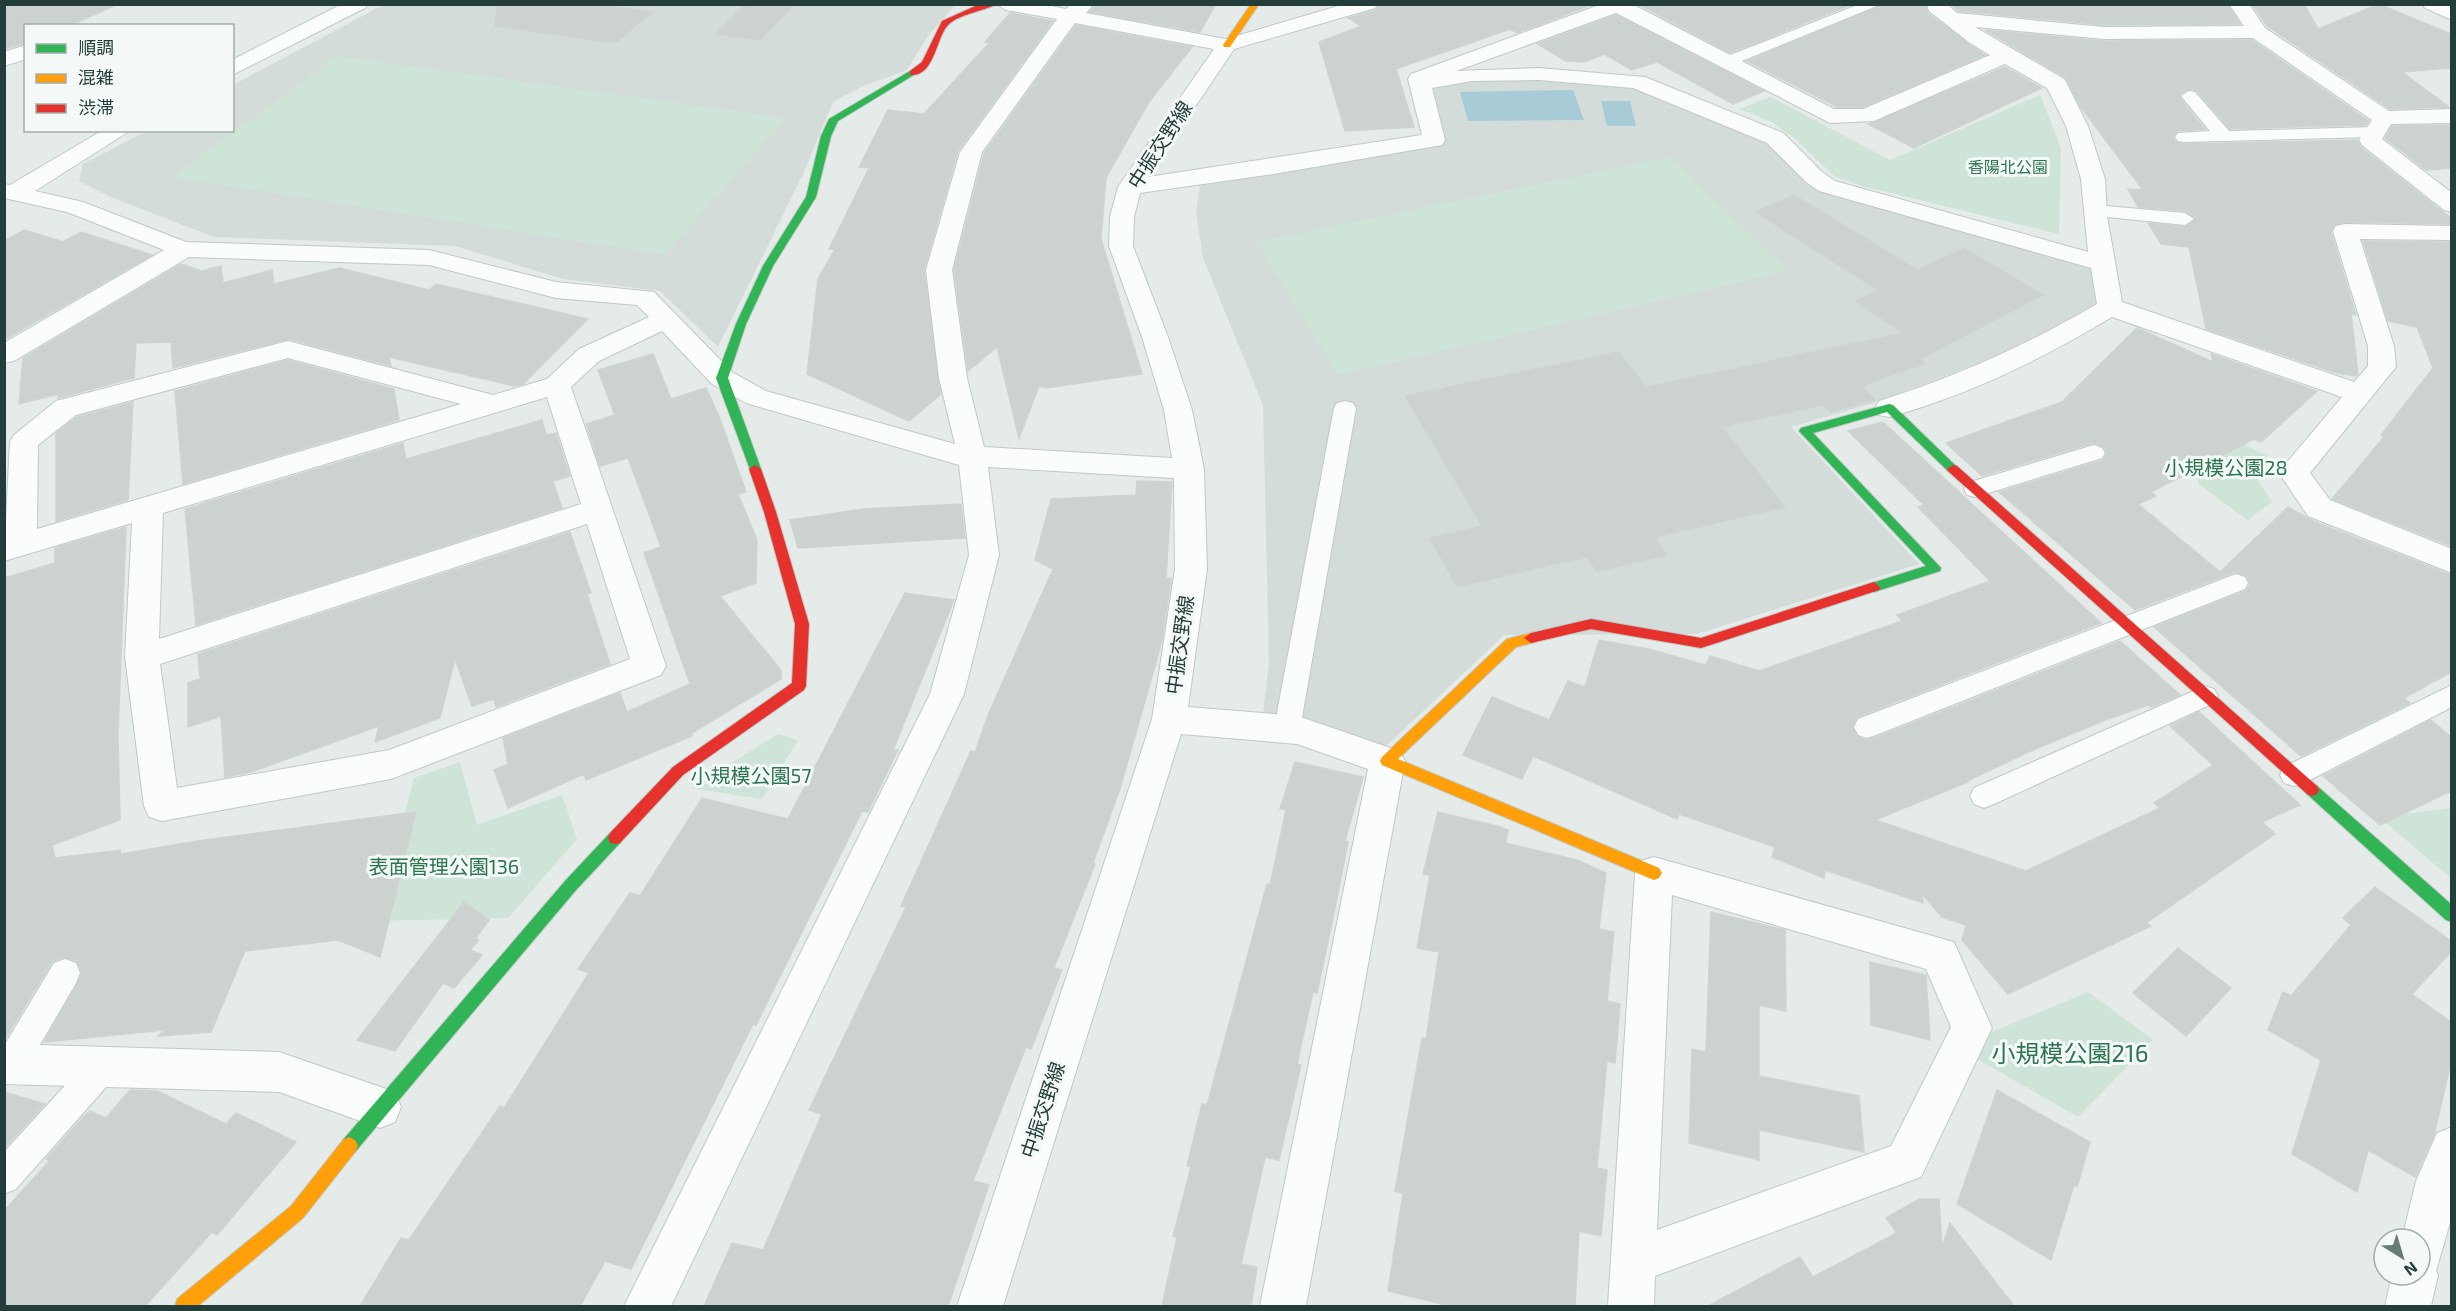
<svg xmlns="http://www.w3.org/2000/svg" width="2456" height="1311" font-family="'Exo 2','Noto Sans JP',sans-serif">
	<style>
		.built { fill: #d3dcd9 }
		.green { fill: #cee4d8 }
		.water { fill: #a7ccd8 }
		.building { fill: #ccd2d0; stroke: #ced4d2; stroke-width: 1.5 }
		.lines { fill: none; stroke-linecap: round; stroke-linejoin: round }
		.lane-casing { stroke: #c2c8c6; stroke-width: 2 }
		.street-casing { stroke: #c2c8c6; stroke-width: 2 }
		.fast-casing { stroke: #c1c8c6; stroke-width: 2 }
		.slow-casing { stroke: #c1c8c6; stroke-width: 2 }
		.jam-casing { stroke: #c1c8c6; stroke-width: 2 }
		.lane { fill: #fbfcfc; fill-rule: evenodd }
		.street { fill: #fbfcfc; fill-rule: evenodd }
		.fast { fill: #30b455; fill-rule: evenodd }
		.slow { fill: #ff9f0a; fill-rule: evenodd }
		.jam { fill: #e5322d; fill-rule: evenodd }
		.labels { text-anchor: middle; stroke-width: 6; stroke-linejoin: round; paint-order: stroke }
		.far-park-label { font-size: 16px; fill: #2d7552; stroke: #f4f9f7 }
		.street-label { font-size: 20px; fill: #233e3a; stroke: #f4f9f7 }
		.park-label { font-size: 20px; fill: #2d7552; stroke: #f4f9f7 }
		.near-park-label { font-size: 24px; fill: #2d7552; stroke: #f4f9f7 }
	</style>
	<rect width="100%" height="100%" fill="#e5ebe9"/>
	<!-- built -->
	<g class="built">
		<path d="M383 5H955L928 36 907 70 863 86 833 102 804 172 718 347 660 291 563 279 455 246 214 237 113 198 79 181 83 164 147 131 232 130 233 85Z"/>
		<path d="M1473 77 1614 81 1758 132 1810 178 2094 264 2099 303 2034 342 1874 403 1791 427 1919 564 1697 634 1504 635 1381 751 1262 721 1269 663 1263 405 1203 258 1196 212 1201 180 1438 142 1426 86Z"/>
	</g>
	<!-- green -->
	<g class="green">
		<path d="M338 56 786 118 665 255 172 177Z"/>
		<path d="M2040 95 2061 148 2059 234 1862 186 1834 176 1798 141 1772 122 1739 109 1771 97 1890 160Z"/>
		<path d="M1671 157 1788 271 1338 375 1256 242Z"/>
		<path d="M2168 405 2267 456 2254 474 2272 502 2248 520 2198 484V461Z"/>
		<path d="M778 734 798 740 762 799 691 788Z"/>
		<path d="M460 762 477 825 562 795 577 839 508 918 376 921 414 778Z"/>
		<path d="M2451 808V878L2379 817Z"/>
		<path d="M2088 992 2153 1040 2078 1117 1977 1059 1987 1034Z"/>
	</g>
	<!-- water -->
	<g class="water">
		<path d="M1573 90 1584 120 1468 121 1460 92Z"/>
		<path d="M1601 101H1630L1636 126H1607Z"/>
	</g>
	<!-- building -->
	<g class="building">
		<path d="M4 4H118L69 26H26V43L4 49Z"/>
		<path d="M497 4H594L652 12 616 43 495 26Z"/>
		<path d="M746 4H795L760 40 716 34Z"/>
		<path d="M1096 4H1216L1200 32 1090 12Z"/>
		<path d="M1380 4H1594L1517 33 1510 29 1396 69 1414 127 1345 131 1319 42 1362 26 1348 18 1376 10Z"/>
		<path d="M1638 4H1853L1730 53Z"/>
		<path d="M1884 4H1925L1928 13 1985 55 1863 107H1837L1747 61Z"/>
		<path d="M1951 4H2227L2240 24 2104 25 1958 11Z"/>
		<path d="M2252 4H2304L2318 29 2379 4 2451 34V68L2402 72 2449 107 2390 109 2267 26Z"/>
		<path d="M1010 13 1053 21 958 151 924 270 941 394 909 421 807 374 818 279 835 249H829L869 168 859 167 888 110 924 114 990 42H985Z"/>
		<path d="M1616 15 1764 91 1733 104 1657 62 1632 70 1604 54 1585 62 1566 61 1537 44Z"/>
		<path d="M1076 25 1192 47 1149 102 1106 178 1101 239 1142 374 1046 388 1039 386 1019 438 997 347 968 371 954 270 984 153Z"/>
		<path d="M1985 30 2104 41 2252 40 2369 121 2366 125 2230 129 2197 91 2189 89 2180 94 2179 97 2205 129 2178 131 2173 137 2176 142 2184 144 2357 140 2361 147 2451 218V224L2345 222 2334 225 2331 232 2356 315 2351 314 2358 374 2356 376 2336 373 2206 329 2189 247 2161 244 2148 223 2185 227 2196 218 2185 211 2138 207 2128 189 2143 190 2080 106 2066 78Z"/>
		<path d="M2005 67 2042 88 1914 148 1868 124Z"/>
		<path d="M2451 125V168L2426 170 2385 138 2392 126Z"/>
		<path d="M1794 195 1917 270 1964 248 2043 295 1920 359 1925 363 1862 386 1875 400 1830 412 1822 405 1722 427 1785 507 1655 537 1666 555 1597 572 1587 557 1457 587 1430 538 1482 526 1405 396 1619 352 1646 387 1904 333 1855 301 1878 290 1755 212Z"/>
		<path d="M24 230 63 242 81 232 152 255 4 340V241Z"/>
		<path d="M2363 241 2451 242V546L2332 499 2384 437 2381 435 2433 368 2417 327 2388 321Z"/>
		<path d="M181 264 202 271 221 266 223 283 272 270 274 284 339 268 429 290 436 284 588 319 523 384 514 386 389 357 391 366 289 339 173 368 171 342 136 343 134 378 58 398V394L19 404 23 358Z"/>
		<path d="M2137 328 2213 362 2211 354 2317 391 2261 442 2254 439 2151 492 2156 496 2138 504 2220 572 2288 507 2313 521 2451 575V672L2404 698 2410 703 2301 756 2154 627 2246 591 2250 584 2247 576 2235 572 2135 610 1999 492 2103 460 2107 454 2104 447 2093 443 1982 476 1946 443 2062 402Z"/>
		<path d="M653 354 671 399 706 388 720 419 746 492 738 494 757 540 756 583 720 596 781 670V679L692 733V736L586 780 584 774 508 808 494 770 508 764 503 738 620 693 627 712 690 684 644 553 661 547 628 458 600 466 586 424 615 415 598 370Z"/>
		<path d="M288 360 394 389 399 420 183 484 175 391Z"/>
		<path d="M133 402 128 500 56 521V433L77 417Z"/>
		<path d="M542 420 546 435 556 433 570 476 553 481 562 508 196 625 185 509 403 443 406 459Z"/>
		<path d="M1883 422 2101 623 1857 717 1852 726 1856 736 1866 740 1877 737 2120 641 2180 695 2151 707 2148 705 2108 719 2035 749 1967 781 1968 782 1875 820 2026 871 2160 808 2154 803 2213 765 2170 726 2199 712 2300 805 2262 822 2275 834 2146 923 2151 926 2008 994 1962 940 1966 925 1942 917 1922 894 1923 903 1825 870 1824 878 1772 857 1775 847 1679 814 1677 819 1533 756 1522 779 1463 755 1492 697 1549 720 1568 681 1585 687 1599 640 1648 649 1706 665 1710 656 1759 671 1902 621 1897 615 1990 581 1918 507 1924 505 1848 431Z"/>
		<path d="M1137 481 1172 482 1166 578 1171 579 1162 641 1120 789 1093 863 1095 864 1054 968 1062 970 1031 1049 1026 1047 973 1181 989 1185 948 1306H704L732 1243 763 1250 822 1114 809 1110 906 907 901 906 971 751 975 752 989 713 1053 569 1035 560 1051 499 1136 495Z"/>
		<path d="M961 504 965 538 798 548 790 520 863 509Z"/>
		<path d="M126 527 118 735 120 820 52 845 55 858 120 850 121 854 197 841 416 812 380 957 338 940 245 951 211 1032 158 1036 164 1030 44 1042 82 974 77 961 64 957 52 962 4 1041V578L55 563V548Z"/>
		<path d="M570 532 591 593 587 594 610 664 496 707 494 699 472 706 455 659 440 718 375 742 379 726 251 772 225 777 221 716 188 727V683L200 679 198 654Z"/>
		<path d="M905 593 954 600 893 750H898L868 812 862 811 756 1025 753 1024 631 1269 605 1261 580 1306H360L401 1238 409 1240 500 1106 504 1108 589 973 578 969 630 893 640 896 702 798 788 819Z"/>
		<path d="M2431 720 2451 737V791L2380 825 2323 776Z"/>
		<path d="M1295 762 1363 777 1345 841 1348 842 1333 918 1317 993 1313 992 1297 1064 1301 1065 1279 1160 1265 1157 1241 1264 1257 1267 1251 1306H1162L1177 1237 1173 1236 1191 1167 1187 1166 1202 1104 1207 1105 1267 884 1270 885 1286 810 1280 809Z"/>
		<path d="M1438 812 1497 826 1508 830 1506 843 1577 860 1606 873 1599 929 1614 932 1607 1001 1620 1004 1615 1063 1607 1061 1597 1168 1607 1170 1601 1236 1579 1231 1575 1306H1449L1388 1291 1403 1193 1395 1191 1422 1038 1426 1039 1439 952 1417 948 1430 875 1423 874Z"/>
		<path d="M2375 887 2451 941V952L2412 994 2451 1022V1062L2434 1135 2415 1177 2368 1150 2357 1192 2292 1154 2321 1060 2268 1030 2283 992 2291 996 2351 925 2343 918Z"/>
		<path d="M464 902 489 920 476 938 479 940 470 950 482 955 454 988 443 983 395 1051 357 1040Z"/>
		<path d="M1711 912 1785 930 1786 1011 1759 1005V1076L1859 1096 1864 1152 1759 1130V1160L1689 1143 1692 1049 1706 1052Z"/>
		<path d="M2178 948 2231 988 2186 1036 2133 993Z"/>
		<path d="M1870 962 1926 975 1930 1040 1871 1025Z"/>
		<path d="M130 1090 157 1091 226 1124 236 1113 296 1142 217 1235 212 1232 145 1306H4V1211L50 1160 46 1159 84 1116 90 1111 106 1118Z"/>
		<path d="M1997 1090 2090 1142 2077 1187 2074 1185 2051 1260 1957 1204Z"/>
		<path d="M4 1092 45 1104 6 1146H4Z"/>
		<path d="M1919 1199H1939L1942 1247 1950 1223 2014 1306H1708L1800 1257 1813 1277 1897 1233 1886 1218Z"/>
	</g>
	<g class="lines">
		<defs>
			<g id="lane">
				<path d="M1860 4H1882L1732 65 1726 67 1718 62 1720 59Z"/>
				<path d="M2189 91 2195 92 2229 131 2375 127 2384 132 2375 137 2184 142 2178 141 2175 137 2178 133 2210 131 2181 96Z"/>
				<path d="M2095 205 2185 213 2194 219 2185 225 2088 215 2086 211Z"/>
				<path d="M1345 401 1353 403 1356 408 1300 729 1296 737 1287 740 1278 737 1274 729 1334 408 1337 403Z"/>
				<path d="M2094 445 2102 448 2105 453 2102 458 1975 497 1967 495 1964 489 1967 483Z"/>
				<path d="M2236 574 2245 577 2248 583 2245 589 1876 735 1867 738 1858 735 1854 727 1858 719Z"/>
				<path d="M2452 685V707L2304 783 2294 786 2284 783 2280 775 2284 767Z"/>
				<path d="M2205 686 2214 689 2218 696 2214 703 1994 804 1984 808 1974 804 1970 796 1974 788Z"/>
				<path d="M65 959 76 963 80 973 76 983 23 1074 12 1078 4 1075V1046L54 963Z"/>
				<path d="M104 1051 115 1055 120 1066 115 1077 16 1189 4 1194V1152L93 1055Z"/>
			</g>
			<g id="street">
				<path d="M342 4H368L365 8 232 75V60Z"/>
				<path d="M996 4H1041L1066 9 1071 4H1094L1086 13 1226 39 1345 4H1378L1375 8 1234 49 1148 177 1422 135 1408 79 1411 74 1602 4H1632L1834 109H1863L1990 55 1970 43 1929 11 1927 4H1947L1957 13 2104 27 2244 26 2229 4H2249L2265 28 2389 111 2452 109V123L2391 124 2382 139 2452 193V212L2444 210 2362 145 2359 140 2372 120 2253 38 2104 39 1975 27 2064 79 2067 84 2088 126 2105 179 2107 216 2122 302 2354 382 2368 366V346L2333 231 2336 226 2345 224 2452 226V240L2360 239 2394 346 2396 367 2310 473 2330 500 2452 549V573L2308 516 2279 473 2284 466 2342 397 2112 317C2042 359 1969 395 1889 417L1879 415 1875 408 1879 401C1960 375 2023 347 2097 304L2091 268 1819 191 1806 182 1767 143 1633 88 1539 80 1472 81 1432 88 1445 140 1442 145 1274 174 1140 193 1134 217 1133 246 1168 337 1192 410 1204 469 1207 569 1188 707 1298 716 1399 751 1405 761 1306 1306H1260L1368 769 1297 744 1181 734 1003 1306H957L1152 719 1175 569 1174 478 988 467 999 555 964 694 671 1306H624L930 694 969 555 959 465 746 403 712 384 662 331 599 361 571 387 666 666 661 675 391 779 162 821 149 817 144 806 125 657 132 523 4 561 10 442 14 435 56 401 288 341 493 395 547 379 579 349 649 317 637 305 556 298 429 265 189 257 14 361 4 363V343L164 250 67 212 4 198V184L10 185 103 130H131L35 191 83 202 186 242 429 250 556 282 654 292 732 372 766 391 955 444 939 378 926 270 960 152 1057 19 1006 10ZM1616 13 1830 123 1874 121 2005 64 2047 88 2066 126 2081 179 2088 252 1835 181 1822 172 1783 133 1645 77 1539 68 1456 71ZM1075 23 1214 49 1118 187 1110 217 1109 246 1142 337 1164 410 1172 458 984 447 967 378 952 270 982 152ZM288 358 461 404 37 529 38 445 76 415ZM547 397 581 504 159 639 163 513ZM587 524 630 659 389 750 177 788 160 664Z"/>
				<path d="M2422 4 2452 6V20L2425 8Z"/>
				<path d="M26 45V59L4 66V52Z"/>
				<path d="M1654 857 1954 942 1992 1028 1921 1177 1655 1276 1654 1306H1608L1635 873 1641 861ZM1672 895 1926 969 1951 1027 1891 1146 1657 1230Z"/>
				<path d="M4 1044 279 1052 395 1092 401 1107 395 1122 380 1128 279 1092 4 1084Z"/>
				<path d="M2452 1127V1216L2436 1271 2438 1275 2431 1306H2385L2392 1275H2420V1239H2402L2416 1181 2437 1133Z"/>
			</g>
			<g id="fast">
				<path d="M910 71 917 73 838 121 831 136 816 197 773 266 746 324 728 378 761 469 759 472H751L716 378 736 324 763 266 806 197 821 136 829 119Z"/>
				<path d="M1889 404 1893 405 1959 469 1957 472H1949L1887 412 1813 433 1941 568 1940 571 1874 592 1868 587 1869 584 1926 566 1799 431 1801 428Z"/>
				<path d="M2312 784 2317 786 2452 905V922L2446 920 2307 794 2305 790 2307 786Z"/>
				<path d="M615 832 620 833 622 838 620 843 576 890 355 1152 349 1155 343 1152 340 1146 343 1140 566 880 610 833Z"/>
			</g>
			<g id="slow">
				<path d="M1251 4H1259L1230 47H1224L1223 45Z"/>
				<path d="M1531 633 1538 638 1536 642 1516 647 1398 759 1659 868 1662 873 1659 878 1654 880 1649 878 1382 765 1380 761 1382 757 1507 639Z"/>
				<path d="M349 1137 355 1140 358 1146 355 1152 303 1218 198 1306H175L177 1299 291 1206 343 1140Z"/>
			</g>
			<g id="jam">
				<path d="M980 4H997C984 11 959 14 948 25 936 37 935 77 910 75V71L922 62 942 21Z"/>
				<path d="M755 465 761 469 776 512 809 624 806 686 804 690 683 775 620 843 615 844 610 843 608 838 610 833 673 767 792 683 795 624 764 512 749 469Z"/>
				<path d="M1953 465 1957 466 2317 786 2319 790 2317 794 2312 796 2307 794 1949 472 1947 469Z"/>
				<path d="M1874 582 1880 587 1879 590 1701 648 1591 629 1531 643 1524 638 1531 633 1591 619 1701 638Z"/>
			</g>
		</defs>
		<!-- lane casing -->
		<use href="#lane" class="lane-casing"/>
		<!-- street casing -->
		<use href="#street" class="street-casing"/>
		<!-- fast casing -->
		<use href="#fast" class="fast-casing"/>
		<!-- slow casing -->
		<use href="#slow" class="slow-casing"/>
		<!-- jam casing -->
		<use href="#jam" class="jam-casing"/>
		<!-- lane -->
		<use href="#lane" class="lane"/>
		<!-- street -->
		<use href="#street" class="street"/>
		<!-- fast -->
		<use href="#fast" class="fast"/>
		<!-- slow -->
		<use href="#slow" class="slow"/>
		<!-- jam -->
		<use href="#jam" class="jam"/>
	</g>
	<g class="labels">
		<!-- far-park labels -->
		<g class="far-park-label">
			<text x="2008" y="173">香陽北公園</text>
		</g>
		<!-- street labels -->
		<g class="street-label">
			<text transform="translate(1160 145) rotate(-57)" y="7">中振交野線</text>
			<text transform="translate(1180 645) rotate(-82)" y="7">中振交野線</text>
			<text transform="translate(1043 1110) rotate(-72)" y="7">中振交野線</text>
		</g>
		<!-- park labels -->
		<g class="park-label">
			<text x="2226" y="475">小規模公園28</text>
			<text x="751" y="783">小規模公園57</text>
			<text x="444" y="874">表面管理公園136</text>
		</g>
		<!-- near-park labels -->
		<g class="near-park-label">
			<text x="2070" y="1062">小規模公園216</text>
		</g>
	</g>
	<!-- border -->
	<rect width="2456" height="1311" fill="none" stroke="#233e3a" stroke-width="12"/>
	<!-- legend -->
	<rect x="24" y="24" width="210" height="108" fill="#f4f9f7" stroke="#a0aeab" stroke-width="1.5"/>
	<rect x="36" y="44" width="30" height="9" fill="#30b455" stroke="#a0aeab" stroke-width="1.5"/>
	<text x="78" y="54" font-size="18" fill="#233e3a">順調</text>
	<rect x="36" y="74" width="30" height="9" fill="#ff9f0a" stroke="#a0aeab" stroke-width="1.5"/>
	<text x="78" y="84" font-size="18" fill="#233e3a">混雑</text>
	<rect x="36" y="104" width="30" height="9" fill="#e5322d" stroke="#a0aeab" stroke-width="1.5"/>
	<text x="78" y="114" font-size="18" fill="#233e3a">渋滞</text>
	<!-- north arrow -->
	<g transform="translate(2402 1257) rotate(143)"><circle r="28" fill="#f4f9f7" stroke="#a0aeab" stroke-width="1.5"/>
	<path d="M0-4.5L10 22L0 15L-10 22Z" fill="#677b77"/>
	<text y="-9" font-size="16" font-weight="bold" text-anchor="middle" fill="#233e3a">N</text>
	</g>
</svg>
